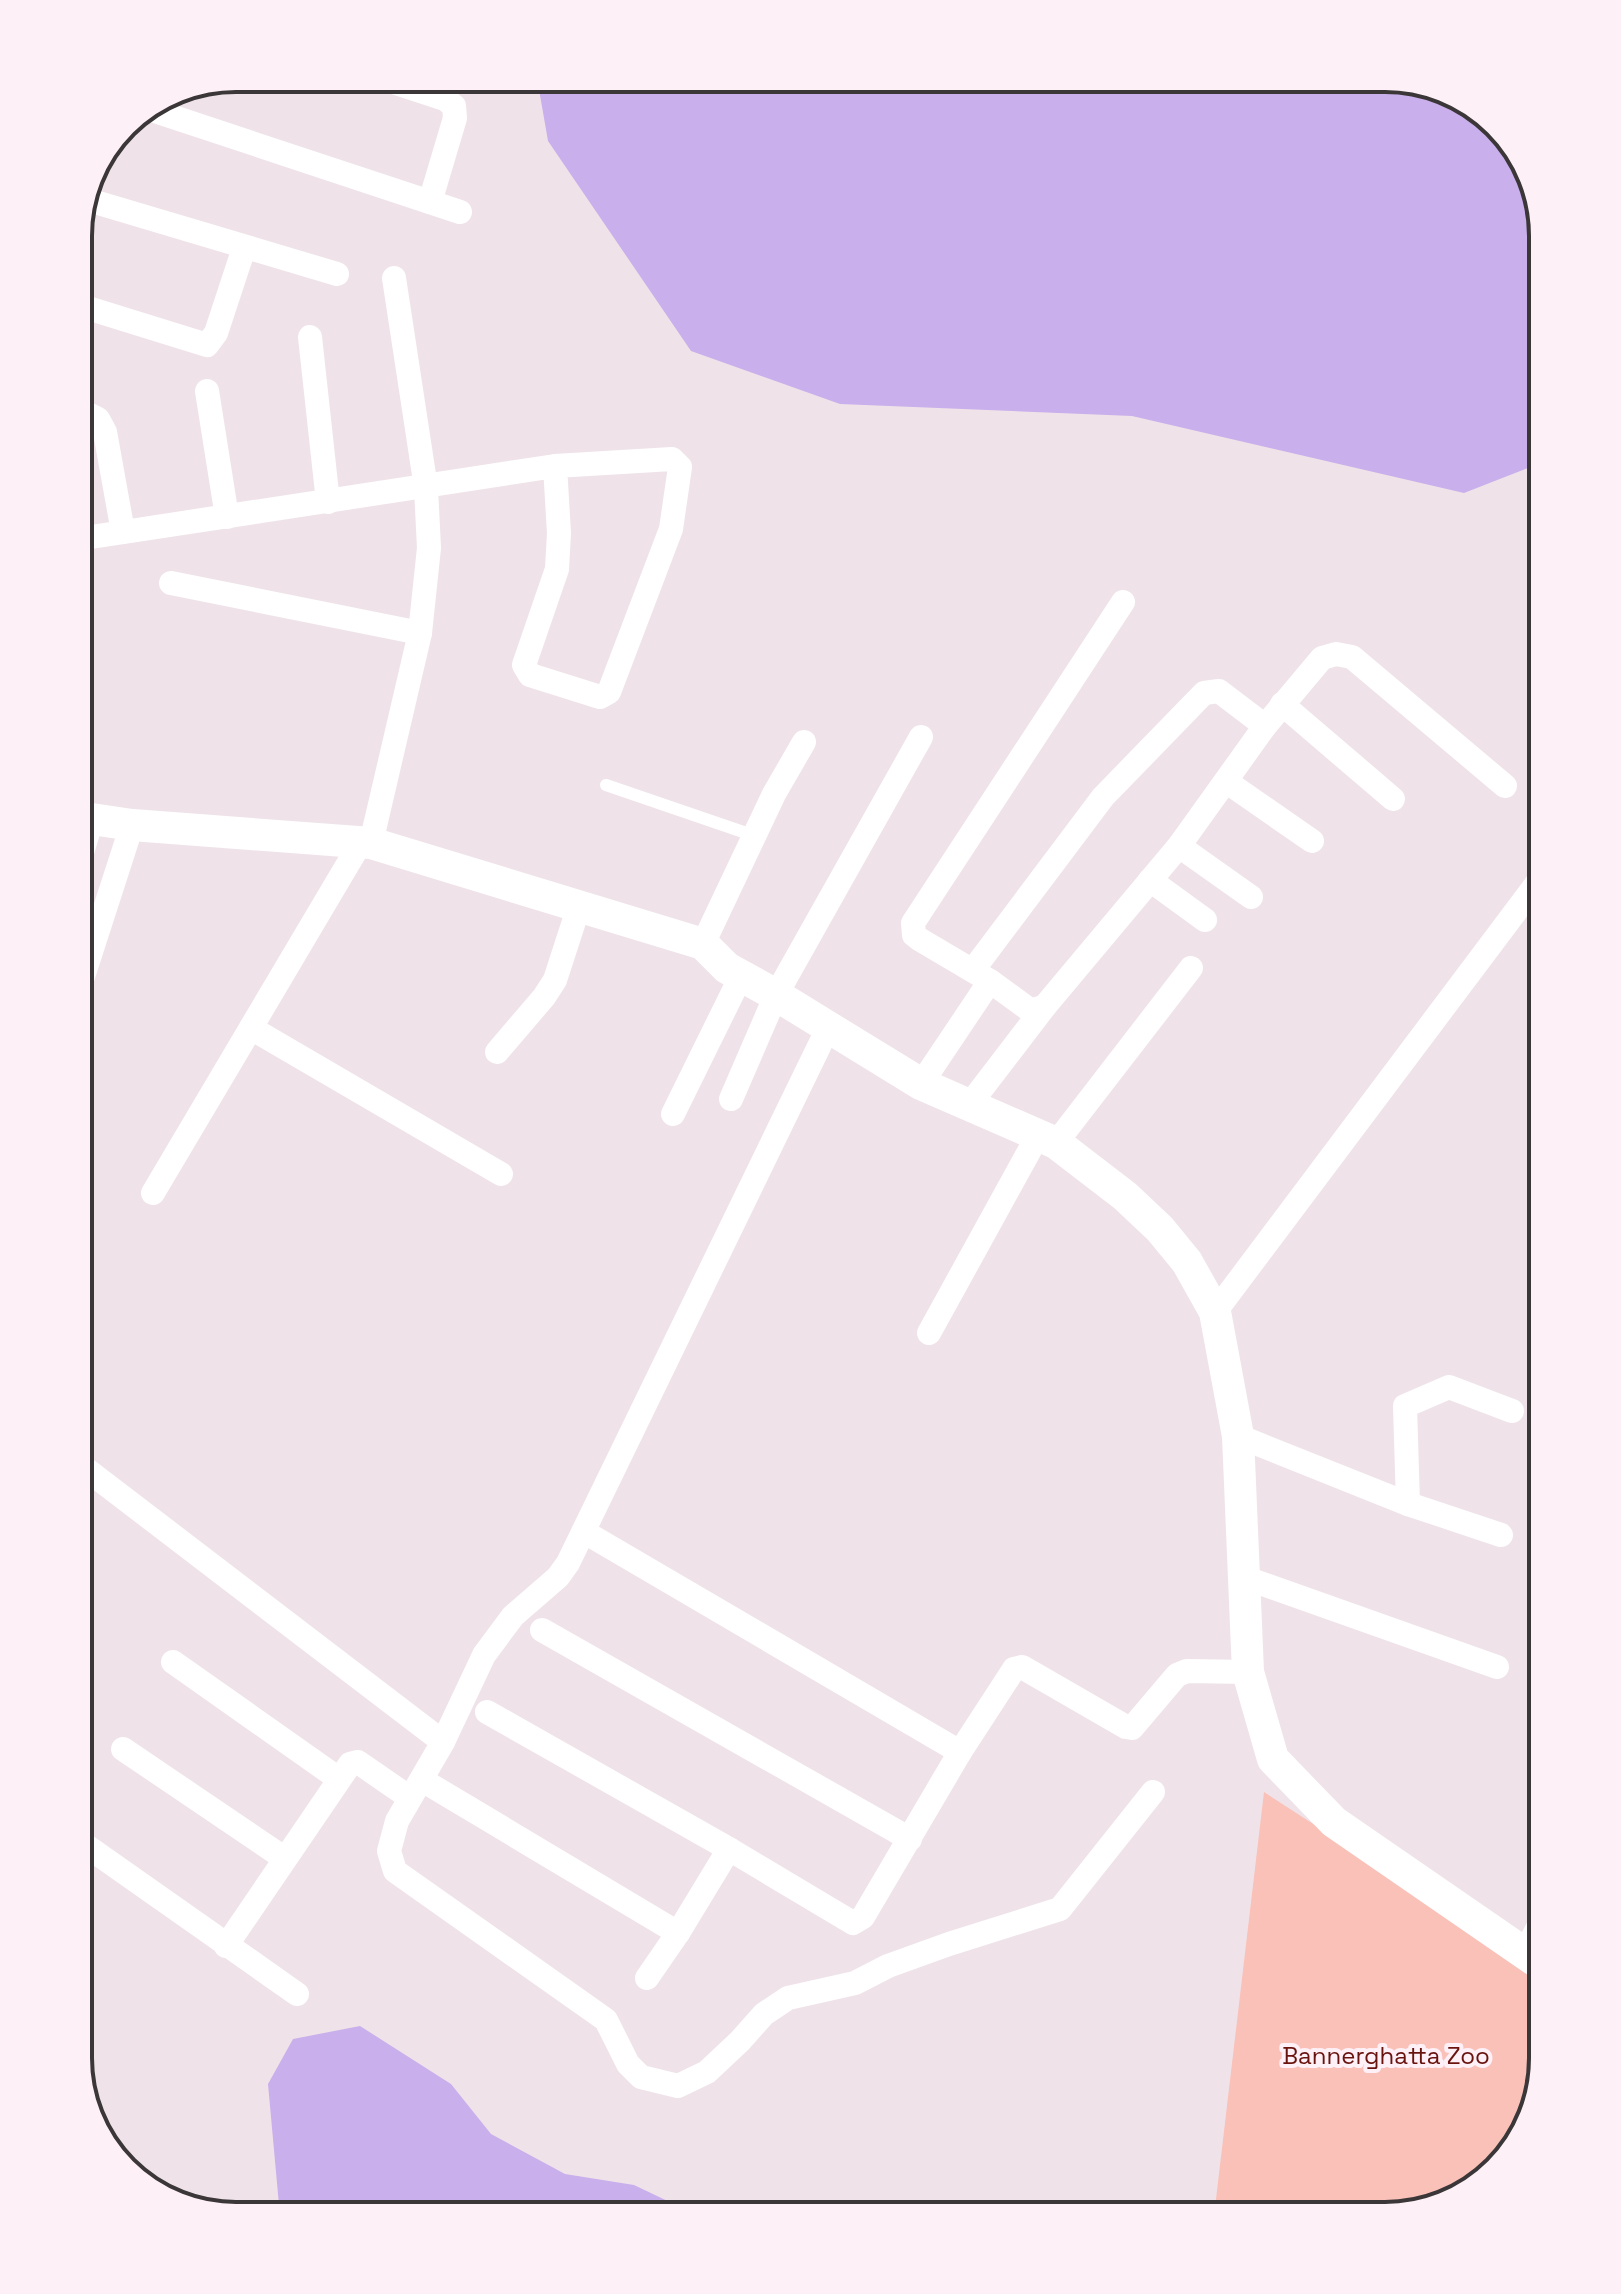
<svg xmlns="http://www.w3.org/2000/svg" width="1621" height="2294" font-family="'Space Grotesk',sans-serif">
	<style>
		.green { fill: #f9c1b8 }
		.water { fill: #c9afeb }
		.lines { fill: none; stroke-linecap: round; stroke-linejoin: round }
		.service { stroke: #fff; stroke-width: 12 }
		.minor { stroke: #fff; stroke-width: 24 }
		.tertiary { stroke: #fff; stroke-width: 32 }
		.labels { text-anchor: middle; stroke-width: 8; stroke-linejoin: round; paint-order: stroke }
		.park-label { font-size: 24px; fill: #68130e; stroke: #fdf0f6 }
		.rim { fill: none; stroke: #3b3638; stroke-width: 4 }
	</style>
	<rect width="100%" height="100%" fill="#efe3e9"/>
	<!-- green -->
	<path class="green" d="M1264 1792 1494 1941 1543 1979V2059L1522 2137 1465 2195 1386 2216H1214Z"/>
	<!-- water -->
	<g class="water">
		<path d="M537 78H1379L1465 99 1522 156 1543 236V462L1464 493 1132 416 840 404 691 351 548 141Z"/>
		<path d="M360 2026 451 2084 491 2134 565 2174 634 2185 676 2205 671 2216H280L268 2084 293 2039Z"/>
	</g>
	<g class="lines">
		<!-- service -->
		<g class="service">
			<path d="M606 785 755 836"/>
			<path d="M1521 1947 1543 1905"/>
		</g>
		<!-- minor -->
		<g class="minor">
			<path d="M381 78 445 99 454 106 455 118 430 202"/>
			<path d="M146 108 460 212"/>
			<path d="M85 199 337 274"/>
			<path d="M78 305 207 345 216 333 244 248"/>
			<path d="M310 337 328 502"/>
			<path d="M207 391 227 517"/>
			<path d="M78 409 98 419 105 432 123 532"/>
			<path d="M78 539 555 466 672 459 680 467 671 529 609 692 600 697 530 675 524 665 557 569 559 533 555 466"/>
			<path d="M171 583 420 633"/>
			<path d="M1123 602 913 923 914 935 919 939 990 981 1027 1008 1034 1010 1045 1006 1179 846 1265 726 1322 658 1336 654 1352 657 1505 786"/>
			<path d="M1282 704 1393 799"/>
			<path d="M1227 782 1312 841"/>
			<path d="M371 843 420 633 429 548 426 488 394 278"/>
			<path d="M1179 846 1251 897"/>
			<path d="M78 866 92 819"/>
			<path d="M1150 880 1205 920"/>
			<path d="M703 944 774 794 804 742"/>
			<path d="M973 970 1103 797 1204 693 1219 691 1265 726"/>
			<path d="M78 992 132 825"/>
			<path d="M251 1028 501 1174"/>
			<path d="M828 1028 568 1563 558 1577 513 1616 484 1655 443 1742 397 1821 389 1851 395 1871 606 2020 628 2064 641 2077 678 2086 707 2072 740 2041 764 2014 788 1998 855 1983 888 1966 949 1944 1060 1909 1153 1792"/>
			<path d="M497 1052 544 997 555 980 579 906"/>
			<path d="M921 1084 990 981"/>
			<path d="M731 1099 776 995 921 737"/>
			<path d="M970 1104 1045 1006"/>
			<path d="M673 1114 741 976"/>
			<path d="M1056 1143 1191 968"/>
			<path d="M153 1193 361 842"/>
			<path d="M1215 1312 1543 875"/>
			<path d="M929 1333 1037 1137"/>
			<path d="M1238 1436 1408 1504 1501 1535"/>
			<path d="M78 1463 443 1742"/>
			<path d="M1408 1504 1405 1406 1449 1387 1512 1411"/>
			<path d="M593 1537 960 1752"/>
			<path d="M1243 1577 1497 1667"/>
			<path d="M542 1630 910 1839"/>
			<path d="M173 1662 339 1779"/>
			<path d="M487 1712 729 1849"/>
			<path d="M123 1749 284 1858"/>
			<path d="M422 1780 678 1933 729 1849 853 1923 863 1917 960 1752 1014 1669 1022 1667 1126 1727 1132 1728 1177 1675 1187 1671 1248 1672"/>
			<path d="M78 1840 297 1994"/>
			<path d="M226 1946 350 1764 358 1762 410 1798"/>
			<path d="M647 1978 678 1933"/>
		</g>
		<!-- tertiary -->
		<path class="tertiary" d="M78 817 132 825 371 843 703 944 727 968 776 995 921 1084 1056 1143 1125 1196 1160 1229 1187 1262 1215 1312 1238 1436 1248 1672 1273 1759 1334 1822 1543 1966"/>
	</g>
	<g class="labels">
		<!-- park labels -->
		<g class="park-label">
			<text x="1386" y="2064">Bannerghatta Zoo</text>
		</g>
	</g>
	<!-- crop -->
	<path d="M0 0H1621V2294H0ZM236 92H1385A144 144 0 0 1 1529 236V2058A144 144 0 0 1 1385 2202H236A144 144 0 0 1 92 2058V236A144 144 0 0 1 236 92Z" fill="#fdf0f6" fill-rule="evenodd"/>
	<path class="rim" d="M236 92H1385A144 144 0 0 1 1529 236V2058A144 144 0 0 1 1385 2202H236A144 144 0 0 1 92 2058V236A144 144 0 0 1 236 92Z"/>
</svg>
